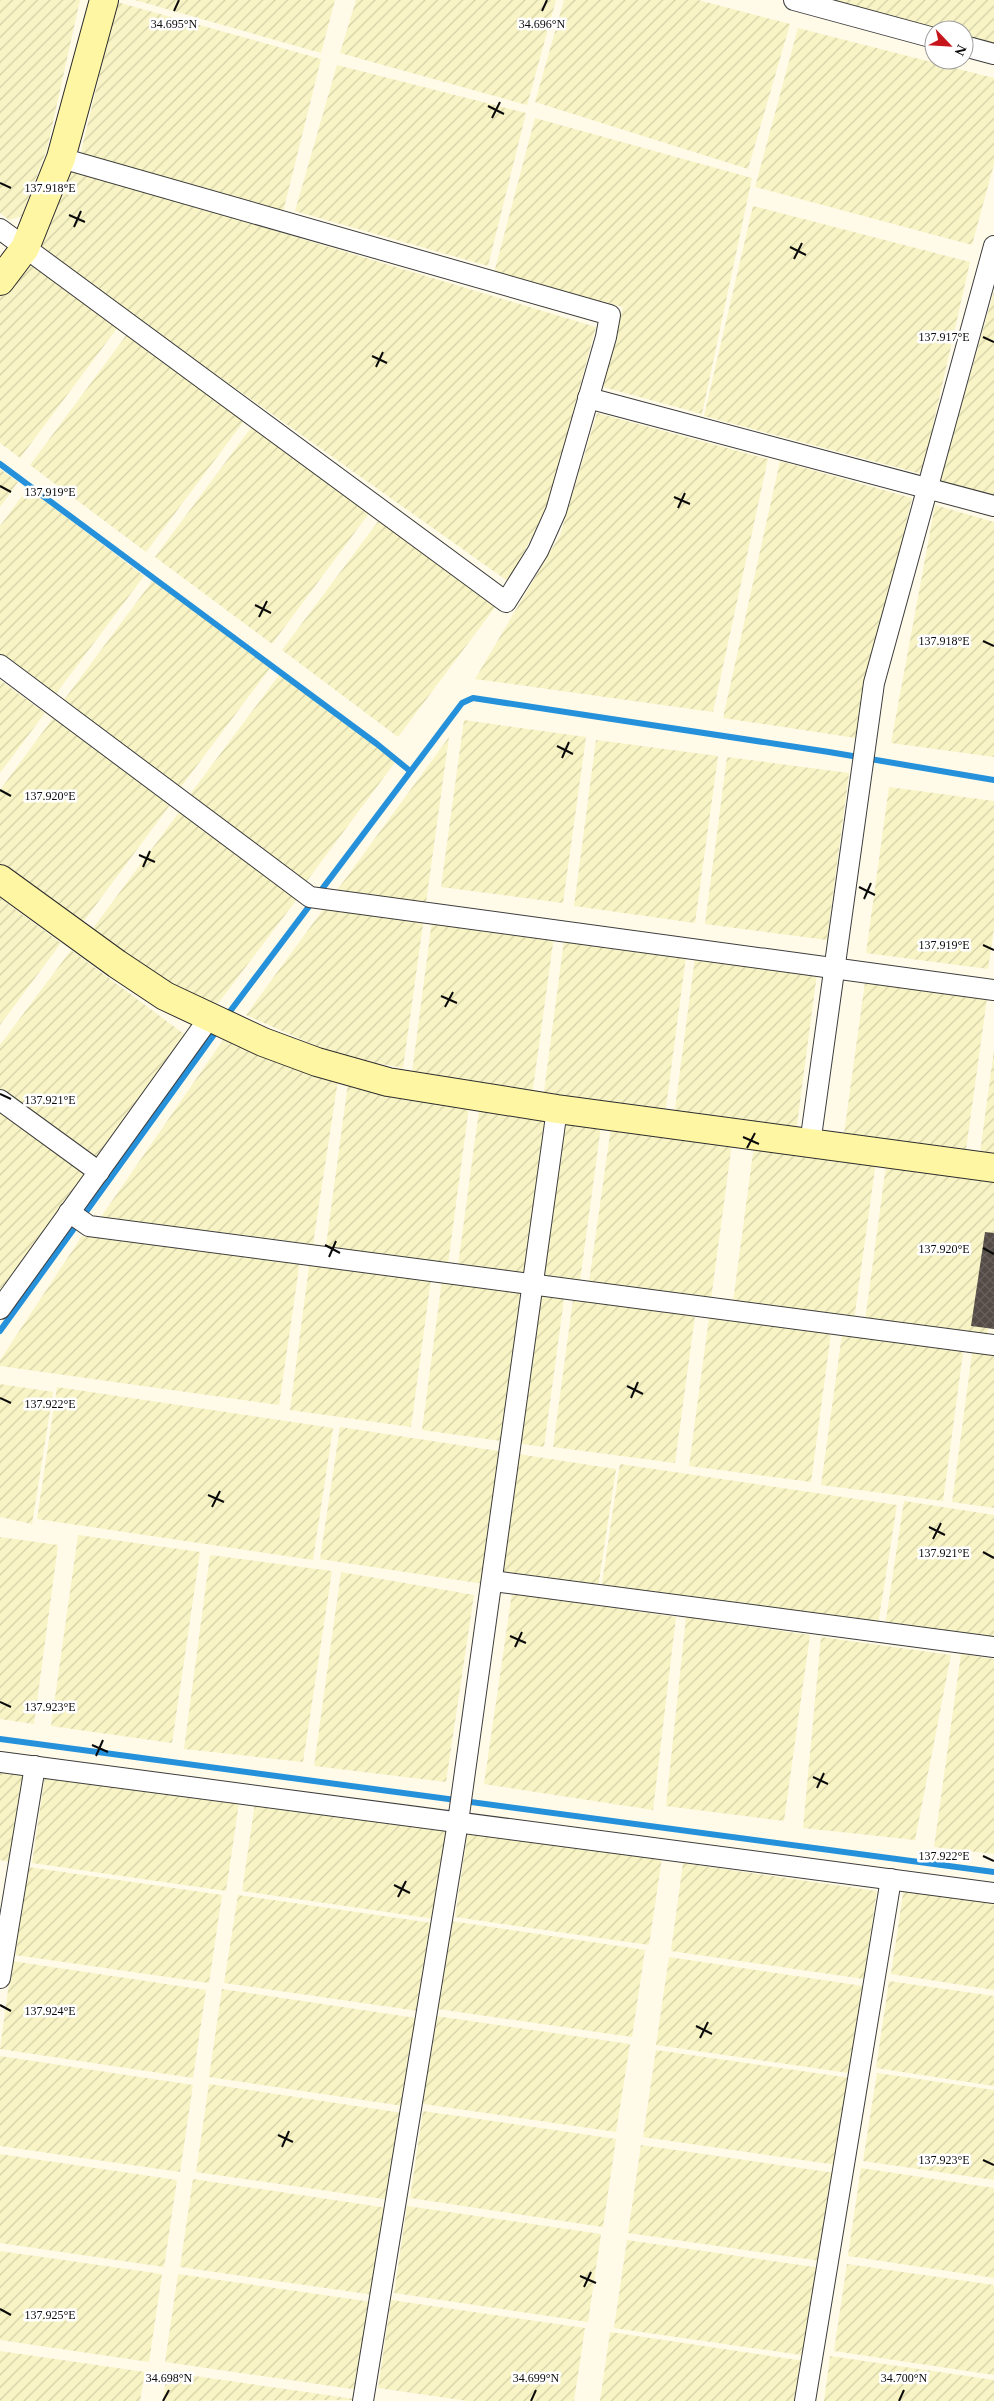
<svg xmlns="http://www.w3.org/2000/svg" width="994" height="2401" font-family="'Times New Roman',serif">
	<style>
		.farmland { fill: url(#farmland-furrows) }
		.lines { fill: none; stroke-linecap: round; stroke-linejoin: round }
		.stream { stroke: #2691db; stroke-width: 6 }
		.building { fill: url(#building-cross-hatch) }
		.street-casing { stroke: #3d3d3d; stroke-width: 22 }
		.secondary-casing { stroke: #2c2c2c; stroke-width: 30 }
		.street { stroke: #fff; stroke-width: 20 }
		.secondary { stroke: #fff6a3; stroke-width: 28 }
		.ticks { fill: none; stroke: #0a0a0a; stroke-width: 2 }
		.ticks-label { font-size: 12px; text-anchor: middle; fill: #0a0a0a; stroke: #fff; stroke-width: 5; stroke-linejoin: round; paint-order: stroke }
	</style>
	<defs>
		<pattern id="farmland-furrows" width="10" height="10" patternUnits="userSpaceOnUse" patternTransform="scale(1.25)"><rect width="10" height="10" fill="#f8f4c5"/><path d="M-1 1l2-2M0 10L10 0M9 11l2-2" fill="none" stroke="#d3d0a8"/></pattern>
		<pattern id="building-cross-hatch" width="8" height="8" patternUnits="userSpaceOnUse" patternTransform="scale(1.25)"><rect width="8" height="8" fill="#544b46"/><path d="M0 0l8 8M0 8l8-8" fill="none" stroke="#68605c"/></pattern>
	</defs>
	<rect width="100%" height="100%" fill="#fffbe8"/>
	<!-- farmland -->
	<g class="farmland">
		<path d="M0 0H80L47 149 22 216 9 220 0 213Z"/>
		<path d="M135 0H335L321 53Z"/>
		<path d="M356 0H556L527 105 340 53Z"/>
		<path d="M564 0H698L790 24 748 169 535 102Z"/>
		<path d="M821 0H994V46L964 38V30H934Z"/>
		<path d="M117 2 321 59 283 212 80 156Z"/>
		<path d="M798 28 994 78V164L972 245 755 187Z"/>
		<path d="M337 65 526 113 488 266 295 211Z"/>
		<path d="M535 118 752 178 702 414 603 387 623 307 494 273Z"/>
		<path d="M66 168 596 327 548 505 509 582 35 246Z"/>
		<path d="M753 206 970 262 922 474 704 416Z"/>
		<path d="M28 260 118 327 20 458 0 443V297Z"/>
		<path d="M994 291V497L940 481Z"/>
		<path d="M128 333 244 421 146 552 30 465Z"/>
		<path d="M597 413 768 459 713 712 475 679 560 535Z"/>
		<path d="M253 425 370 512 272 644 155 557Z"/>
		<path d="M780 461 912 498 856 738 723 718Z"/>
		<path d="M0 469 18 482 0 507Z"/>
		<path d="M28 488 144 576 46 707 0 673V526Z"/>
		<path d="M935 505 994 522V757L891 743Z"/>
		<path d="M380 519 496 606 398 737 282 650Z"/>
		<path d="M153 580 270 668 172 799 55 712Z"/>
		<path d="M280 674 396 761 298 893 182 805Z"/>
		<path d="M0 680 45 713 0 773Z"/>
		<path d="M53 718 170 805 72 937 0 883V790Z"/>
		<path d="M464 720 586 737 563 903 441 887Z"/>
		<path d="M449 737 403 1068 339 1056 246 1015Z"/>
		<path d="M596 740 718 756 695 923 574 906Z"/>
		<path d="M727 757 849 773 827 940 705 924Z"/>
		<path d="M889 787 994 801V928L988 969 866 953Z"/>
		<path d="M180 811 297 899 198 1030 82 943Z"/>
		<path d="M0 898 61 943 0 1025Z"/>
		<path d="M433 913 555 929 532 1096 411 1080Z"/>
		<path d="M565 933 687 949 665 1115 543 1099Z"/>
		<path d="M71 950 188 1037 90 1168 0 1101V1045Z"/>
		<path d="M696 950 818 966 796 1132 674 1116Z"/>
		<path d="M866 975 988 991 965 1157 843 1141Z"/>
		<path d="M225 1037 338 1080 313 1244 326 1246 348 1083 470 1099 448 1264 458 1265 480 1103 602 1119 580 1281 589 1282 612 1120 733 1136 711 1299 733 1302 755 1138 877 1154 854 1320 865 1321 887 1158 994 1172V1285L987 1337 994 1339V1508L952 1502 974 1339 965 1338 943 1501 821 1485 844 1320 833 1318 811 1482 689 1466 711 1303 697 1301 675 1463 553 1447 575 1285 566 1284 544 1447 422 1430 444 1265 433 1264 411 1427 290 1410 312 1244 101 1217Z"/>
		<path d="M994 1050V1162L979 1160Z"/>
		<path d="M0 1105 94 1176 0 1303Z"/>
		<path d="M82 1236 300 1261 279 1405 0 1366V1360Z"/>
		<path d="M0 1384 53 1392 32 1524 0 1517Z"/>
		<path d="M57 1387 333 1428 313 1560 37 1519Z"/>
		<path d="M340 1427 616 1469 596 1601 320 1559Z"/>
		<path d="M620 1464 897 1505 876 1637 600 1596Z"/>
		<path d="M904 1501 994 1515V1650L884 1633Z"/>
		<path d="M78 1535 200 1552 172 1743 51 1726Z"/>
		<path d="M0 1537 58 1545 34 1724 0 1719Z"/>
		<path d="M210 1555 332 1571 303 1762 184 1749Z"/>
		<path d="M341 1572 474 1595 446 1782 314 1766Z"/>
		<path d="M512 1593 676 1617 653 1810 484 1784Z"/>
		<path d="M686 1617 810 1635 784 1821 666 1806Z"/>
		<path d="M821 1637 951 1655 915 1840 803 1828Z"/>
		<path d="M961 1654 994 1659V1854L934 1847Z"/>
		<path d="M0 1771 24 1774 11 1862 0 1860Z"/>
		<path d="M45 1775 239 1803 226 1891 32 1863Z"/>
		<path d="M255 1803 448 1831 435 1919 242 1891Z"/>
		<path d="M468 1829 662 1858 649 1945 455 1917Z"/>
		<path d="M683 1863 877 1891 864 1979 671 1951Z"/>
		<path d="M28 1867 222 1895 209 1983 15 1955Z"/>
		<path d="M904 1887 994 1900V1990L891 1974Z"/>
		<path d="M238 1895 432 1923 418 2011 224 1983Z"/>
		<path d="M451 1921 645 1950 632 2037 438 2009Z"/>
		<path d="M669 1957 863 1986 849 2073 656 2045Z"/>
		<path d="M12 1961 206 1990 193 2078 0 2049Z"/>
		<path d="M889 1981 994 1996V2086L876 2068Z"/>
		<path d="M222 1989 416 2018 403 2106 209 2077Z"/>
		<path d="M436 2016 630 2044 616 2132 423 2104Z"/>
		<path d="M656 2050 850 2078 837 2165 643 2137Z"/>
		<path d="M0 2056 193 2085 180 2172 0 2146Z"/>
		<path d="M877 2073 994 2090V2180L863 2161Z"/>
		<path d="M209 2084 403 2113 390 2200 196 2172Z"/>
		<path d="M423 2111 616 2139 603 2227 410 2198Z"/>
		<path d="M641 2145 835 2173 821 2261 628 2233Z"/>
		<path d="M0 2154 177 2180 164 2267 0 2243Z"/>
		<path d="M861 2168 994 2188V2278L848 2256Z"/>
		<path d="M193 2179 387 2208 374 2295 180 2267Z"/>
		<path d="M407 2206 601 2234 588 2322 394 2293Z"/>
		<path d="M627 2240 821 2268 808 2356 614 2328Z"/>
		<path d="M0 2251 162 2274 149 2362 0 2340Z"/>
		<path d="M847 2264 994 2285V2375L834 2351Z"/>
		<path d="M178 2274 372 2302 359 2390 165 2362Z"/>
		<path d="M391 2300 585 2328 574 2401H468L378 2388Z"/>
		<path d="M610 2332 804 2361 798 2401H600Z"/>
		<path d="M0 2351 145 2372 140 2401H0Z"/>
		<path d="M830 2356 994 2380V2401H824Z"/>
		<path d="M167 2372 361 2400 163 2401Z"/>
	</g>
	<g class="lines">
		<!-- stream -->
		<g class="stream">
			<path d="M0 464 377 744 410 771"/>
			<path d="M225 1018 462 703 473 698 829 752 994 780"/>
			<path d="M0 1331 218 1029"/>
			<path d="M0 1739 994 1872"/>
		</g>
	</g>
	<!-- building -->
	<path class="building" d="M985 1232 994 1233V1329L971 1326Z"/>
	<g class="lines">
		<defs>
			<g id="street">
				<path d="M794 0 934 38"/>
				<path d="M964 46 994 54"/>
				<path d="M0 229 506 602 538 551 556 511 606 337 610 315 61 158"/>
				<path d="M588 398 994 506"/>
				<path d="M0 665 310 897 994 990"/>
				<path d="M0 1100 99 1172"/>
				<path d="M810 1144 874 683 994 246"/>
				<path d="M69 1212 89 1226 994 1345"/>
				<path d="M0 1309 210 1017"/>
				<path d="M493 1581 994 1647"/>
				<path d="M0 1762 994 1893"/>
				<path d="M0 1978 35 1766"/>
				<path d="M363 2401 458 1822 557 1109"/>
				<path d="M805 2401 891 1879"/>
			</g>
			<g id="secondary">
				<path d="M0 281 25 248 61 158 104 0"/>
				<path d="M0 879 117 964 165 996 263 1042 317 1062 388 1082 557 1109 994 1168"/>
			</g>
		</defs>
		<!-- street casing -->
		<use href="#street" class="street-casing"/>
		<!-- secondary casing -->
		<use href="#secondary" class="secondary-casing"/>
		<!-- street -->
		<use href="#street" class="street"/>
		<!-- secondary -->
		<use href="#secondary" class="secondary"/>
	</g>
	<!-- ticks -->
	<path class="ticks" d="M174 11 179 0M542 11 547 0M488 106 504 114M492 118 500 102M0 183 11 188M69 215 85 222M74 227 81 211M790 247 806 255M794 259 802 243M983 337 994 342M372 356 387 363M376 367 383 352M0 486 11 492M674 497 690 504M678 508 685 493M255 605 271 613M259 617 267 601M983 641 994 646M557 746 573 754M562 758 569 742M0 790 11 796M139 855 155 862M143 867 150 851M859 887 875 895M864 899 871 883M983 945 994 950M441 996 457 1003M445 1007 453 992M0 1094 11 1099M743 1137 759 1144M747 1148 755 1133M325 1245 340 1253M983 1248 994 1254M329 1257 336 1241M627 1386 643 1394M0 1398 11 1403M631 1398 638 1382M208 1495 224 1502M212 1507 220 1491M929 1527 945 1535M933 1539 941 1523M983 1552 994 1558M510 1636 526 1643M515 1647 522 1632M0 1702 11 1707M92 1745 108 1752M96 1756 103 1740M813 1777 828 1784M817 1788 824 1773M983 1856 994 1861M394 1885 410 1893M398 1897 406 1881M0 2005 11 2011M696 2026 712 2034M700 2038 708 2022M278 2135 293 2142M282 2147 289 2131M983 2160 994 2165M580 2276 596 2283M584 2287 591 2272M0 2309 11 2315M163 2401 169 2390M531 2401 536 2390M899 2401 904 2390"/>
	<g class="ticks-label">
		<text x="174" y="28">34.695°N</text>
		<text x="542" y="28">34.696°N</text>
		<text x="50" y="192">137.918°E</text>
		<text x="944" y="341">137.917°E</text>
		<text x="50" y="496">137.919°E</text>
		<text x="944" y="645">137.918°E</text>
		<text x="50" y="800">137.920°E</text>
		<text x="944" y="949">137.919°E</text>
		<text x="50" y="1104">137.921°E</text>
		<text x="944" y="1253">137.920°E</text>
		<text x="50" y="1408">137.922°E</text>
		<text x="944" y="1557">137.921°E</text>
		<text x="50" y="1711">137.923°E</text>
		<text x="944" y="1860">137.922°E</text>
		<text x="50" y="2015">137.924°E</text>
		<text x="944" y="2164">137.923°E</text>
		<text x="50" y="2319">137.925°E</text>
		<text x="169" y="2382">34.698°N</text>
		<text x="536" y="2382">34.699°N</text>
		<text x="904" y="2382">34.700°N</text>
	</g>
	<!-- north arrow -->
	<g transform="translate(949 45) rotate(115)"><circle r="24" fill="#ffffff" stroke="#9d9d9d"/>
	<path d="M0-4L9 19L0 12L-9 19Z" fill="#c7151c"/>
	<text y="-8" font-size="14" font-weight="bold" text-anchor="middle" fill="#0a0a0a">N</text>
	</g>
</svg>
